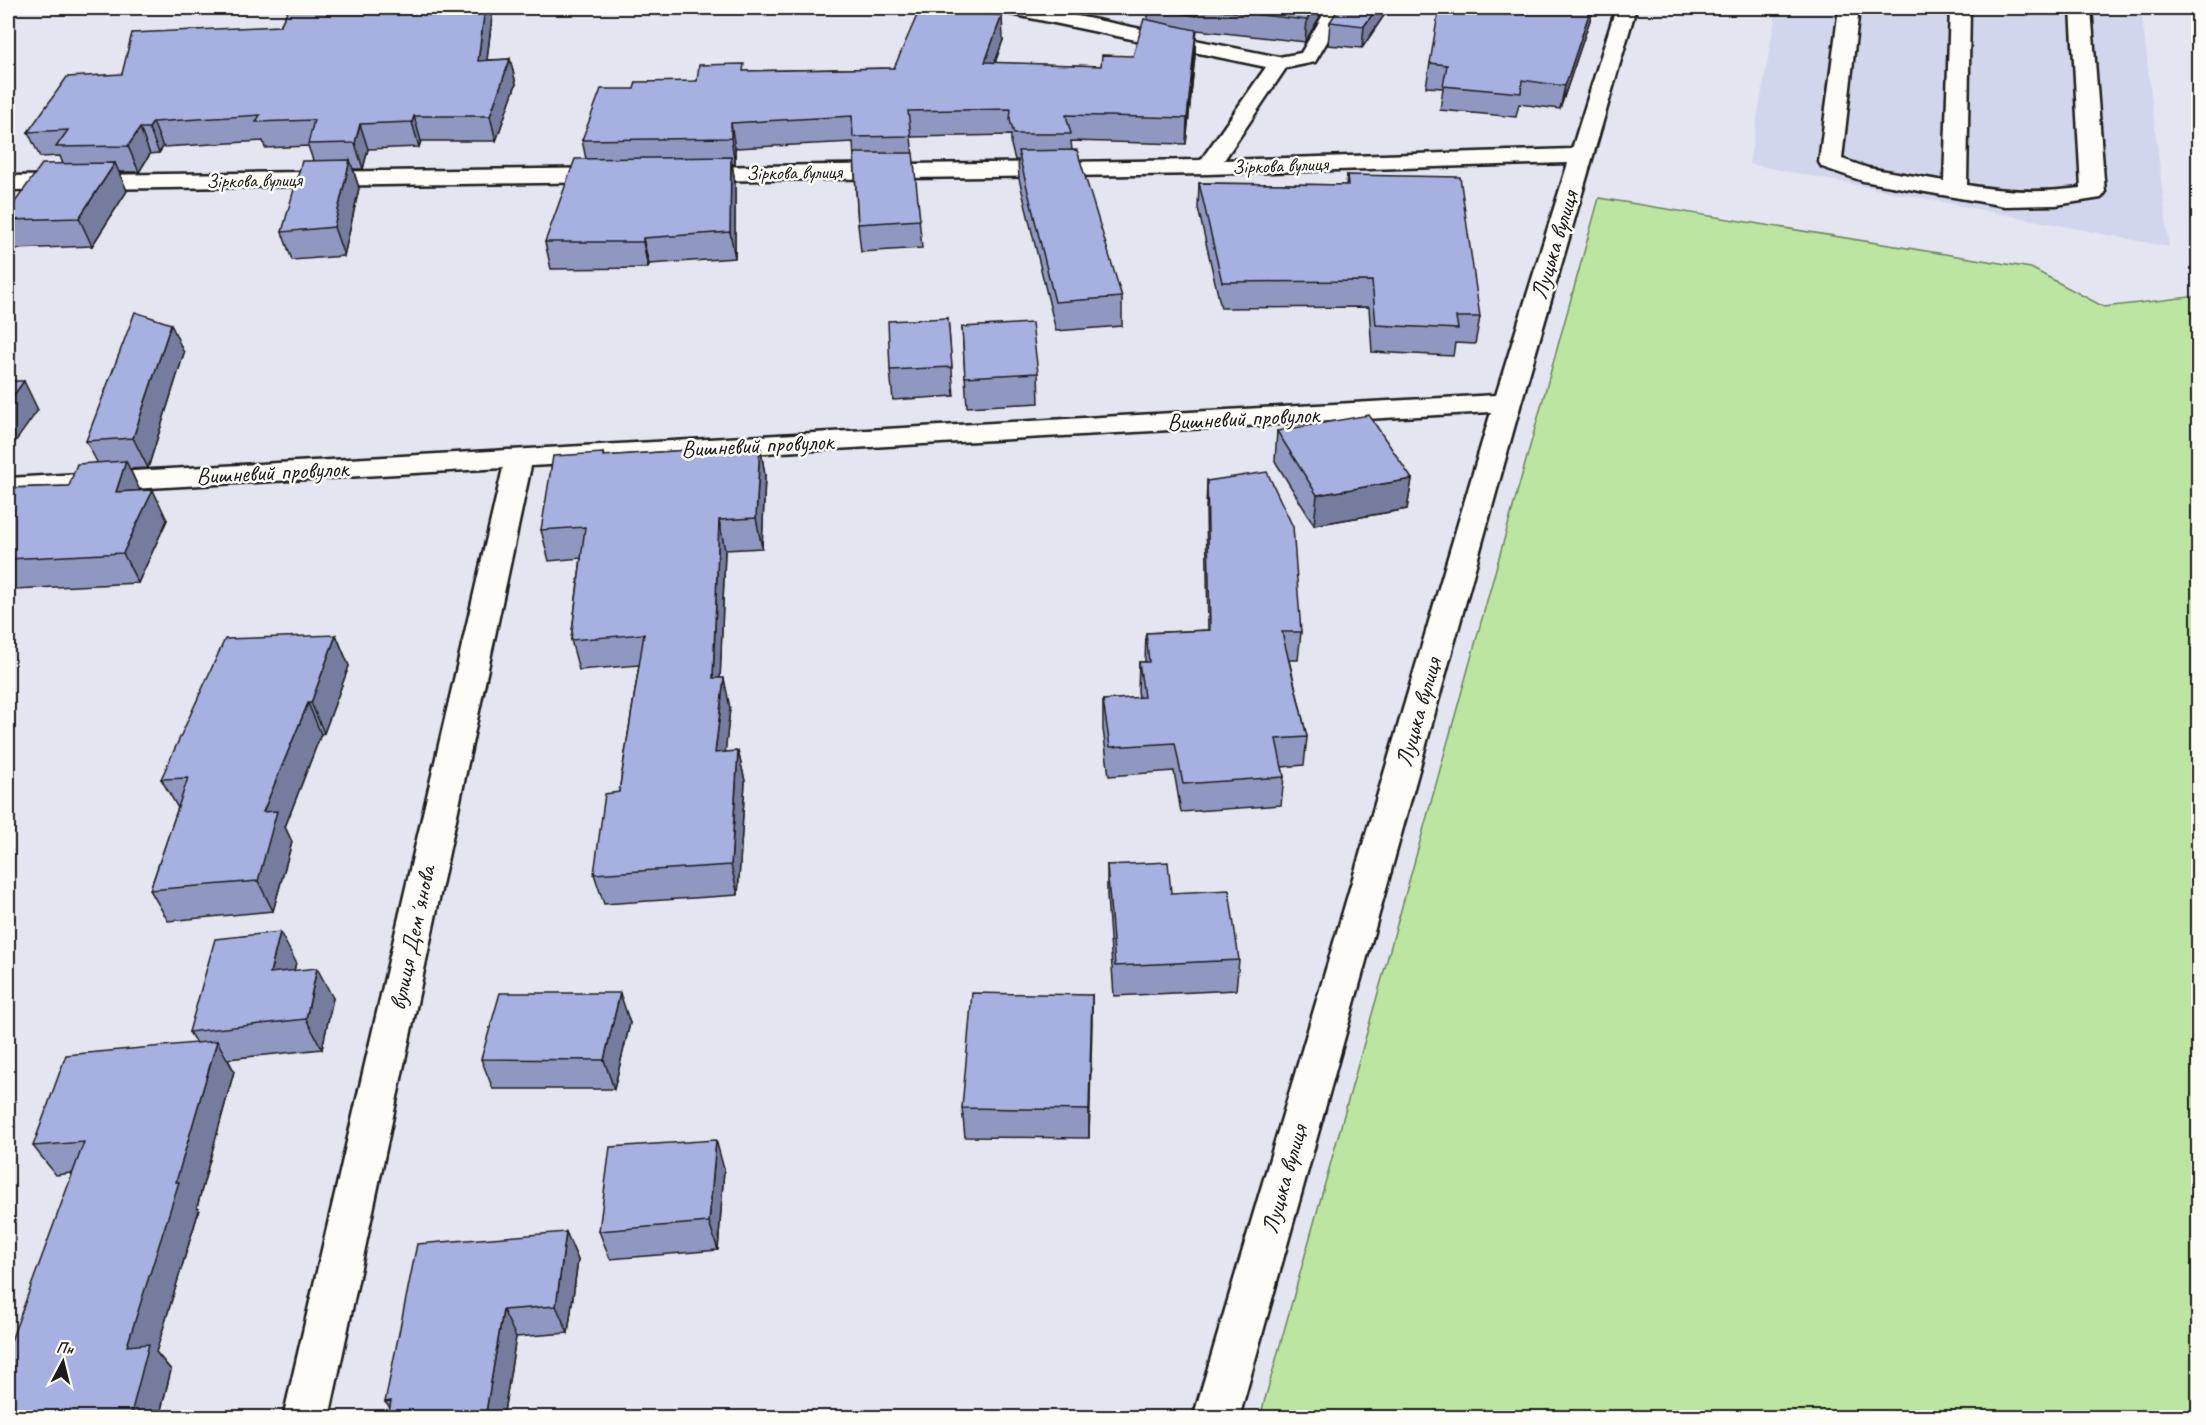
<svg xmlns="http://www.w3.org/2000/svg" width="2206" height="1425" font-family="Caveat,sans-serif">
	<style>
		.built { fill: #d1d6ec }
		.green { fill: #bbe5a1; stroke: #6c805e; stroke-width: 1.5 }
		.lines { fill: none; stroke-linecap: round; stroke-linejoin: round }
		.minor-casing { stroke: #1c1c1c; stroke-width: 5 }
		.minor { fill: #fdfcf7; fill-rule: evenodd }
		.wall { fill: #9098c2; stroke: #1c1c1c; stroke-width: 1.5 }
		.shaded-wall { fill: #757c9e; stroke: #1c1c1c; stroke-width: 1.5 }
		.building { fill: #a7b1e1; stroke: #1c1c1c; stroke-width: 1.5 }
		.labels { text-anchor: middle; stroke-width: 5; stroke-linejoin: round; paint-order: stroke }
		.far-street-label { font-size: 20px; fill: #1c1c1c; stroke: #fdfcf7 }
		.street-label { font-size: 24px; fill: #1c1c1c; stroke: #fdfcf7 }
	</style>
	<rect width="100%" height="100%" fill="#e3e6f0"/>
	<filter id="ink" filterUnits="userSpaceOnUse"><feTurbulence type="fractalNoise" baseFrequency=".0167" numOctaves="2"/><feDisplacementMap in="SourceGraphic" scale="12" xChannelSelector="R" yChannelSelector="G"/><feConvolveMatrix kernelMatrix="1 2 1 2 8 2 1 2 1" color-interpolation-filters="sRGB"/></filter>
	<g filter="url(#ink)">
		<!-- built -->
		<path class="built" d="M1777 8H2141L2169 247 1749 164Z"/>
		<!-- green -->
		<path class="green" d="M1599 198 2031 268 2104 307 2198 296V1417H1260Z"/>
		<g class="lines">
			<defs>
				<g id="minor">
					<path d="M1001 8H1038L1279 57 1301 53 1327 8H1347L1315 62 1286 68 1224 160 1572 149 1616 8H1636L1521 403 1239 1418H1193L1491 412 531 466 329 1418H283L503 468 8 496V478L1496 395 1568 163 1208 174 690 181 682 179 679 174 682 169 690 167 1201 160 1266 67 1011 14 1004 12Z"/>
					<path d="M1839 8H1859L1842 159 1868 168 1944 181 1950 8H1970L1967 185C2007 192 2041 193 2081 188L2071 8H2091L2105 193 2101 198 2056 205 2005 206 1863 181 1822 167 1819 162Z"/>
					<path d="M615 168 623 170 627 175 623 180 615 182 8 190V176Z"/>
				</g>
			</defs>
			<!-- minor casing -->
			<use href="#minor" class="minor-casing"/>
			<!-- minor -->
			<use href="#minor" class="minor"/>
		</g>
		<!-- wall -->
		<g class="wall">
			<path d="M289 8H493L487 60 510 59 516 84 496 141H421L419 147 368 149 363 169H353L359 188 344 256 292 260 282 232 313 160 308 146 265 148 263 141 163 147 159 153 150 154 139 172H119L127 191 92 246 15 249 8 233V212L63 164 60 156 40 157 28 132 122 74 280 26Z"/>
			<path d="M1148 8H1325L1305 42 1197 30 1196 38H1195V55L1186 144 1071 141 1072 150 1122 297V326L1056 331 1019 179 1018 160H1015L1011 145V135L911 137 922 248 861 252 858 224 853 142 735 148V164H732L735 183V258L649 264 648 268 551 269 545 242 586 159 582 140 634 89 697 81 745 71 894 68 1003 40 995 63 1101 66 1133 56 1148 20Z"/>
			<path d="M1389 8 1362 48 1328 45 1330 22Z"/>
			<path d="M1594 8 1560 109 1519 104 1516 117 1440 110 1443 88 1426 87 1430 63 1501 12Z"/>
			<path d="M1347 175 1480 317 1475 344 1455 343 1453 356 1372 352 1369 307 1221 308 1198 208 1199 183 1346 185Z"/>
			<path d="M948 318 954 396 893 400 890 370Z"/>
			<path d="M962 327 1038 373 1039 403 967 407Z"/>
			<path d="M184 353 148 468 130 469 140 491 167 520 138 583 14 589 9 598H8V488L69 486 97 462 86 441Z"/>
			<path d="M1277 431 1412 479 1407 509 1314 525 1275 461Z"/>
			<path d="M760 445 765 475 762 548 725 550 720 678 730 708 725 752 738 751 745 781 738 895 604 904 594 874 619 792 639 665 579 670 571 640 581 558 549 561 541 530 603 453 604 456Z"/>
			<path d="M1207 481 1301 632 1298 660H1289L1307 737 1304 765 1282 767 1284 777 1281 805 1181 812 1174 771 1109 776 1103 729V700L1139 698 1138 691 1139 662H1145L1146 633 1208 630 1206 509Z"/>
			<path d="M336 635 349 666 324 733 321 734 285 827 292 842 273 911 168 921 150 890 178 808 161 779Z"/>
			<path d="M1107 865 1171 893 1239 960 1236 990 1114 996 1107 895Z"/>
			<path d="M296 962 294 970 333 998 322 1049 228 1059 234 1071 197 1207 199 1210 156 1352 171 1370 159 1418H8L72 1173 56 1175 33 1146 196 1043 189 1032Z"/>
			<path d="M1092 995 1089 1138 965 1137 962 1108Z"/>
			<path d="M630 1023 614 1089H493L481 1059Z"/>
			<path d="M724 1169 718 1250 610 1259 599 1231Z"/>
			<path d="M566 1232 578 1260 568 1333 516 1337 503 1418H388L390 1408 385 1402Z"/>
		</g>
		<!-- shaded-wall -->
		<g class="shaded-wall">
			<path d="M485 8H493L484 85 478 61Z"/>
			<path d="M1314 8H1325L1305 42 1307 20Z"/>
			<path d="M1377 8H1389L1362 48 1364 26Z"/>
			<path d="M1591 8H1594L1560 109 1565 86Z"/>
			<path d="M1002 15 1003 40 986 87 985 62Z"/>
			<path d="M1196 30 1195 55 1186 144 1187 118Z"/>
			<path d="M510 59 516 84 496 141 490 116Z"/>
			<path d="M414 116 421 141 419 147 412 122Z"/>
			<path d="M153 122 163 147 159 153 149 128Z"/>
			<path d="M731 123 735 148V164L731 138Z"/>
			<path d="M360 124 368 149 363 169 355 143Z"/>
			<path d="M140 128 150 154 139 172 128 146Z"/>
			<path d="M731 157 735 183V258L730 232Z"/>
			<path d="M350 160 359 188 344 256 334 227Z"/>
			<path d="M115 163 127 191 92 246 79 218Z"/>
			<path d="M643 238 649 264 648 268 643 242Z"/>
			<path d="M171 324 184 353 148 468 133 438Z"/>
			<path d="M24 381 38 410 8 452V403Z"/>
			<path d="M760 445 765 475 762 548 756 518Z"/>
			<path d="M126 461 140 491 116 492Z"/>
			<path d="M1412 479 1407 509 1314 525 1317 495Z"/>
			<path d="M153 490 167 520 138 583 123 553Z"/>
			<path d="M719 520 725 550 719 709 713 678Z"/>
			<path d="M8 579 14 589 9 598 8 596Z"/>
			<path d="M336 635 349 666 324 733 311 703Z"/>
			<path d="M724 678 730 708 722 783 715 753Z"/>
			<path d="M308 703 321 734 285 827 292 842 273 911 258 881 263 812Z"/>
			<path d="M738 751 745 781 738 895 731 865Z"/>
			<path d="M280 932 296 962 287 1002 270 973Z"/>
			<path d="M317 968 333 998 322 1049 306 1019Z"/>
			<path d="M620 993 630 1023 614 1089 604 1060Z"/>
			<path d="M1092 995V1025L1089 1138V1110Z"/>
			<path d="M217 1041 234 1071 197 1207 199 1210 156 1352 171 1370 159 1418H130L127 1346Z"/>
			<path d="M716 1140 724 1169 718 1250 709 1222Z"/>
			<path d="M566 1232 578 1260 568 1333 556 1306Z"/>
			<path d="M503 1310 516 1337 503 1418H485Z"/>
		</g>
		<!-- building -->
		<g class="building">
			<path d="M289 8H485L478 61 510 59 490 116H414L412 122 360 124 355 143 308 144 314 120 256 122 260 115 153 122 149 128H140L128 146 56 147 68 130 28 132 67 77 122 74 132 33 280 26Z"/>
			<path d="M1156 8H1314L1307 20 1198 8 1197 16Z"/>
			<path d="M1339 8H1377L1364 26 1330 22Z"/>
			<path d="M1439 8H1463L1501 12 1502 8H1591L1565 86 1522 80 1521 93 1443 86 1447 65 1430 63Z"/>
			<path d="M919 11 1002 15 985 62 1101 66 1102 55 1133 56 1144 19 1196 30 1187 118 1066 115 1071 134H1014L1010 120 1011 109 908 111 911 136 853 137 852 116 731 123V138L582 140 601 89H634L636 82 697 81 699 65 744 64 743 71 894 68Z"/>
			<path d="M1077 150 1122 297 1055 302 1018 151Z"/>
			<path d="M854 153H913L920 220 858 224Z"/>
			<path d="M731 157 730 232 643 238V242H545L575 159Z"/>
			<path d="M350 160 334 227 282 232 302 161Z"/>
			<path d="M115 163 79 218 8 220V212L42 164Z"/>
			<path d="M1347 175 1460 177 1480 317H1456L1458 329 1376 325 1372 281 1222 282 1199 183 1348 185Z"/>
			<path d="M135 312 171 324 133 438 86 441Z"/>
			<path d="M948 318 952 367 890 370 888 321Z"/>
			<path d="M1032 323 1038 373 965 377 962 327Z"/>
			<path d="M8 381H24L8 403Z"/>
			<path d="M1369 415 1412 479 1317 495 1277 431Z"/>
			<path d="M760 445 756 518 719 520 713 678H724L715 753 738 751 731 865 594 874 605 794 619 792 644 634 571 640 585 527 541 530 553 456 603 453V456Z"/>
			<path d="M126 461 116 492 153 490 123 553 8 559V488L69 486 77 464Z"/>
			<path d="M1267 472 1293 527 1301 632H1282L1307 737 1276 739 1284 777 1183 784 1175 743 1110 747 1103 700 1144 697 1139 662H1149L1146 633 1210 630 1207 481Z"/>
			<path d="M336 635 311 703H308L263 812 277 811 258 881 150 890 188 778 161 779 225 639Z"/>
			<path d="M1168 862 1171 893 1229 890 1239 960 1115 966 1107 865Z"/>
			<path d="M280 932 270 973 317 968 306 1019 189 1032 215 939Z"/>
			<path d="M500 993H620L604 1060 481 1059Z"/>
			<path d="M972 993 1092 995 1089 1110 962 1108Z"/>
			<path d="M217 1041 176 1182H179L127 1346 149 1344 130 1418H8V1349L84 1142 33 1146 66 1055Z"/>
			<path d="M716 1140 709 1222 599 1231 610 1147Z"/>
			<path d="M566 1232 556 1306 503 1310 485 1418H388L391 1401 385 1402 417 1244Z"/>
		</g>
	</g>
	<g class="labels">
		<!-- far-street labels -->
		<g class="far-street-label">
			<text transform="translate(1280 165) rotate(-2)" y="7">Зіркова вулиця</text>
			<text transform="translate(794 172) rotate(-1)" y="7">Зіркова вулиця</text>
			<text transform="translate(254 180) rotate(-1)" y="7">Зіркова вулиця</text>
		</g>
		<!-- street labels -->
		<g class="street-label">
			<text transform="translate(1554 245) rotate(-73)" y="8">Луцька вулиця</text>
			<text transform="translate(1243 418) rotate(-3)" y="8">Вишневий провулок</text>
			<text transform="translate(757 445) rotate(-3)" y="8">Вишневий провулок</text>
			<text transform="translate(272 472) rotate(-3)" y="8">Вишневий провулок</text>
			<text transform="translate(1418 712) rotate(-74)" y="8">Луцька вулиця</text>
			<text transform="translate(412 938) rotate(-78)" y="8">вулиця Демʼянова</text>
			<text transform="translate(1284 1179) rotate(-74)" y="8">Луцька вулиця</text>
		</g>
	</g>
	<!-- margin -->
	<rect width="2206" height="1425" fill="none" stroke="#fdfcf7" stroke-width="30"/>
	<rect x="15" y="15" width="2176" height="1395" fill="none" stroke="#1c1c1c" stroke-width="2" filter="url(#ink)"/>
	<!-- north arrow -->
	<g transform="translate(63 1362) rotate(7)" stroke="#fdfcf7" stroke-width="4.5" paint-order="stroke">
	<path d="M0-4.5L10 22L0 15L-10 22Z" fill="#1c1c1c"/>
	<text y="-9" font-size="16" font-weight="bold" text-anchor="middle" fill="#1c1c1c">Пн</text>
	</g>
</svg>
